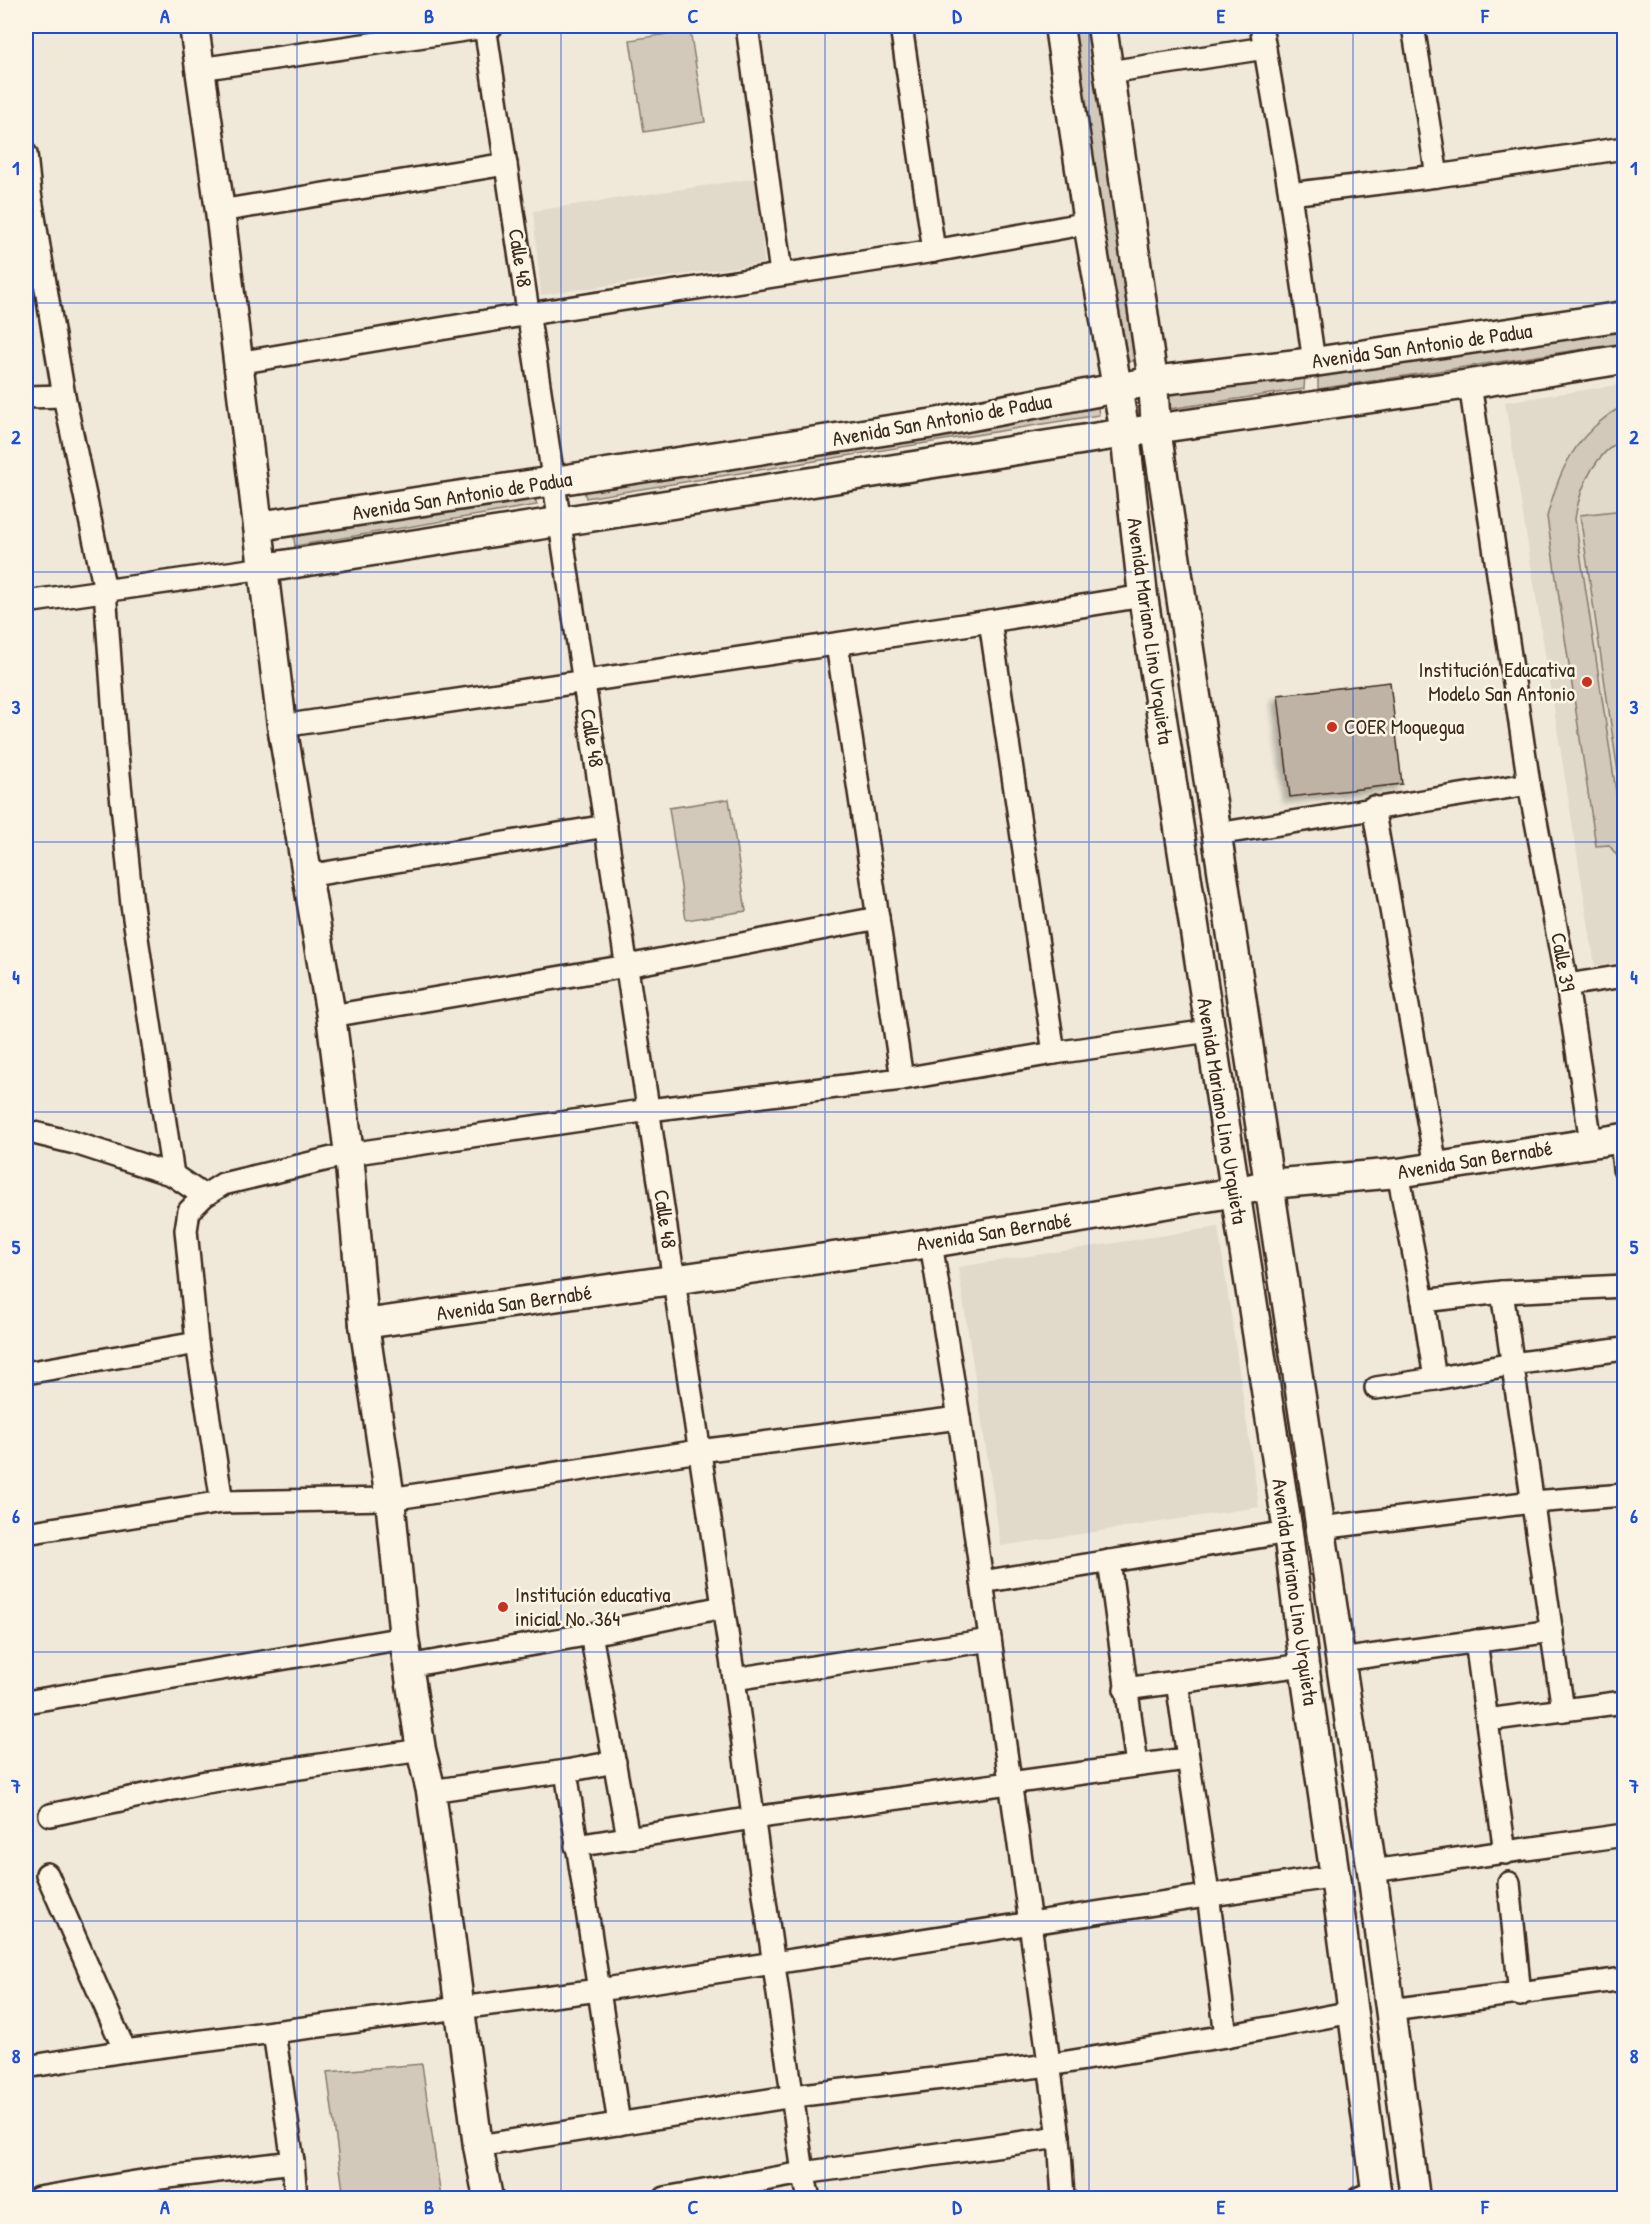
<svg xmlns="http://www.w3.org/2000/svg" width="1650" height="2224" font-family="'Patrick Hand',sans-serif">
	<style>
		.built { fill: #e1d9c9 }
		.green { fill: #d2c9ba; stroke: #867a6c; stroke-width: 1.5 }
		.building { fill: #beb3a4; stroke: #3b2a1e; stroke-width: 1.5; filter: url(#shadow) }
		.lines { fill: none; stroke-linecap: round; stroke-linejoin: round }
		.street-casing { stroke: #3b2a1e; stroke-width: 26 }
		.secondary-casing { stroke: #3b2a1e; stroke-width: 33 }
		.street { stroke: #fcf5e5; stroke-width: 21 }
		.secondary { stroke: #fcf5e5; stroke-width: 28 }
		.grid { fill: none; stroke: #1d4ed8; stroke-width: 1.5; stroke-opacity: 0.55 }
		.poi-dot { fill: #c8321e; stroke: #fcf5e5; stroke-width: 2 }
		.labels { text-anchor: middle; stroke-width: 5; stroke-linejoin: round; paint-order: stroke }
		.street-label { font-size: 21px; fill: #3b2a1e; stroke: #fcf5e5 }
		.poi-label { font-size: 21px; fill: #3b2a1e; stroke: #fcf5e5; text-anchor: start }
		.neatline { fill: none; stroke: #1d4ed8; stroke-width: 2 }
		.grid-label { font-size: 20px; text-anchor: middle; font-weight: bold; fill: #1d4ed8 }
	</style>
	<defs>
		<filter id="shadow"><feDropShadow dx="-5.5" dy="5.5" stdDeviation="3" flood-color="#0004"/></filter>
	</defs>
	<rect width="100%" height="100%" fill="#f0e9d9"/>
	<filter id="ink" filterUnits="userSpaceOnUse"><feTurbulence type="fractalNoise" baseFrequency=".0167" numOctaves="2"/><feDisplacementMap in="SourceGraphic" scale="12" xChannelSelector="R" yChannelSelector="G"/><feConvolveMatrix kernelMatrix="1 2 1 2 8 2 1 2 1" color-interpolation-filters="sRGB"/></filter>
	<g filter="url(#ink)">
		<!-- built -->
		<g class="built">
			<path d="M757 178 764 263 541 295 533 211Z"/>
			<path d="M1624 384V962L1595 966 1505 402Z"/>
			<path d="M1218 1227 1259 1507 1001 1546 958 1267Z"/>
		</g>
		<!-- green -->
		<g class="green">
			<path d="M1074 26H1089L1138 360 1121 363Z"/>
			<path d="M690 30 705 122 644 132 630 40Z"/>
			<path d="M1624 326V343L1318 389V372Z"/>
			<path d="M1305 374 1304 389 1169 409 1164 390Z"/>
			<path d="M1097 402 1099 415 586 498 583 488Z"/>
			<path d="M1624 406V438C1594 455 1580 486 1575 519L1619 811 1624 823V865L1609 845 1596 846 1547 517C1556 482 1567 452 1594 427 1603 419 1613 410 1624 406Z"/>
			<path d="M534 495 537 505 295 546 293 532Z"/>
			<path d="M1624 510V813L1580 515Z"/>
			<path d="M729 799 746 911 686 920 669 808Z"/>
			<path d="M422 2064 441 2198H344L327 2072Z"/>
		</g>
		<!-- building -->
		<path class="building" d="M1390 682 1402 784 1290 797 1278 695Z"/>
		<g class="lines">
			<defs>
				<g id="street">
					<path d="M485 26 734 1679 803 2173 809 2198"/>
					<path d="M747 26 781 273"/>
					<path d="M901 26 934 251"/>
					<path d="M1261 26 1290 194 1314 362"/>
					<path d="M1413 26 1437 176"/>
					<path d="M200 69 492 26"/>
					<path d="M1109 72 1265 48"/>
					<path d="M26 154 30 193 64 396 105 590 116 744 132 905 173 1175"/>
					<path d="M1290 194 1437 176 1624 148"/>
					<path d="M220 211 506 164"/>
					<path d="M237 363 529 314 934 251 1088 223"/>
					<path d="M1470 384 1529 784 1567 985 1591 1142"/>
					<path d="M26 397 64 396"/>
					<path d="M26 602 264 568"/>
					<path d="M990 621 1054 1053"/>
					<path d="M837 644 902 1079"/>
					<path d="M282 726 990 621 1143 596"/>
					<path d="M1373 807 1436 1166"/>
					<path d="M1217 834 1529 784"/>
					<path d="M307 876 606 826"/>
					<path d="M1567 985 1624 976"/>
					<path d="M331 1016 627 966 878 918"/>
					<path d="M26 1131 75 1143 173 1175 204 1196"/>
					<path d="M1621 1138 1624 1169"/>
					<path d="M1398 1173 1423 1301 1435 1379"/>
					<path d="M931 1243 959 1418 1030 1923 1059 2137 1063 2198"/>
					<path d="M1502 1292 1563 1710"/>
					<path d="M1423 1301 1502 1292 1624 1286"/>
					<path d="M26 1373 197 1343"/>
					<path d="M1376 1388 1435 1379 1512 1364 1624 1349"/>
					<path d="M222 1502 197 1343 186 1230 189 1211 204 1196 223 1184 349 1154 649 1110 902 1079 1054 1053 1209 1031"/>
					<path d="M1320 1528 1533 1502 1624 1495"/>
					<path d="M26 1533 222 1502 390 1499 699 1451 959 1418"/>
					<path d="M1109 1561 1137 1765"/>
					<path d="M982 1582 1288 1532"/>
					<path d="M591 1634 628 1837"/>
					<path d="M1476 1641 1505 1853"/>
					<path d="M1340 1660 1552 1631"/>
					<path d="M408 1666 591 1634 723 1607"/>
					<path d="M734 1679 990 1640"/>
					<path d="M1177 1682 1208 1894 1226 2036"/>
					<path d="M1125 1689 1304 1665"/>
					<path d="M26 1702 404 1638"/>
					<path d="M1487 1720 1624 1702"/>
					<path d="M566 1771 619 2124"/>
					<path d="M431 1791 566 1771 615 1762"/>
					<path d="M50 1815 206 1782 421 1750"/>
					<path d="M576 1846 753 1818 1186 1759"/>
					<path d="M1372 1871 1624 1835"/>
					<path d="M47 1874 125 2051"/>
					<path d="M1509 1883 1520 1995"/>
					<path d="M1391 2010 1624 1979"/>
					<path d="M274 2032 293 2162 296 2198"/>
					<path d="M26 2067 125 2051 599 1990 1335 1876"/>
					<path d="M478 2146 794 2096 1049 2065 1226 2036 1352 2012"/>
					<path d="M38 2198 160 2178 293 2162"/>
					<path d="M665 2198 803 2173 1059 2137"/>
					<path d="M1359 2198 1375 2191"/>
				</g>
				<g id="secondary">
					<path d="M194 26 220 211 282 726 331 1016 349 1154 364 1324 390 1499 404 1638 421 1750 431 1791 478 2146 488 2198"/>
					<path d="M1059 26 1088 223 1125 433 1143 596 1288 1532 1304 1665 1335 1876 1377 2198"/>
					<path d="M1102 26 1153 381 1156 429 1372 1871 1415 2198"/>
					<path d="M259 526 935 423 1153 381 1314 362 1624 316"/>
					<path d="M264 568 1125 433 1470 384 1624 359"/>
					<path d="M364 1324 931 1243 1236 1192 1269 1184 1398 1173 1624 1138"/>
				</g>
			</defs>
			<!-- street casing -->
			<use href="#street" class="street-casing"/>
			<!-- secondary casing -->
			<use href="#secondary" class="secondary-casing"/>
			<!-- street -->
			<use href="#street" class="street"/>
			<!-- secondary -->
			<use href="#secondary" class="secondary"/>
		</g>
	</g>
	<!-- grid -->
	<path class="grid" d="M297 26V2198M561 26V2198M825 26V2198M1089 26V2198M1353 26V2198M26 303H1624M26 572H1624M26 842H1624M26 1112H1624M26 1382H1624M26 1652H1624M26 1921H1624"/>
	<!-- markers -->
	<g class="poi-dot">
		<circle cx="1587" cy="682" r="6"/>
		<circle cx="1332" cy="727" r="6"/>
		<circle cx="503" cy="1607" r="6"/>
	</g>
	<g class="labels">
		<!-- street labels -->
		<g class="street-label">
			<text transform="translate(520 258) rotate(81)" y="7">Calle 48</text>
			<text transform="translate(1422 346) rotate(-8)" y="7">Avenida San Antonio de Padua</text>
			<text transform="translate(942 420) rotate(-10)" y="7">Avenida San Antonio de Padua</text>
			<text transform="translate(462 496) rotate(-9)" y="7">Avenida San Antonio de Padua</text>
			<text transform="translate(1150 631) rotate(82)" y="7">Avenida Mariano Lino Urquieta</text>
			<text transform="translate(592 738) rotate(81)" y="7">Calle 48</text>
			<text transform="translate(1563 962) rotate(80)" y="7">Calle 39</text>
			<text transform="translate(1222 1111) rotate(81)" y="7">Avenida Mariano Lino Urquieta</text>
			<text transform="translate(1475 1160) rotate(-9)" y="7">Avenida San Bernabé</text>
			<text transform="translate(665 1219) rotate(82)" y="7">Calle 48</text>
			<text transform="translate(994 1232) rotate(-9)" y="7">Avenida San Bernabé</text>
			<text transform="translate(514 1303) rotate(-8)" y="7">Avenida San Bernabé</text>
			<text transform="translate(1295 1592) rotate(82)" y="7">Avenida Mariano Lino Urquieta</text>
		</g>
		<!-- poi labels -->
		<g class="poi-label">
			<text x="1575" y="677" text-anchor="end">Institución Educativa<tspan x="1575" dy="24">Modelo San Antonio</tspan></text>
			<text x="1344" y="734">COER Moquegua</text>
			<text x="515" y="1602">Institución educativa<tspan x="515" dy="24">inicial No. 364</tspan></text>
		</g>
	</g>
	<!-- margin -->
	<rect width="1650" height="2224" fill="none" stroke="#fcf5e5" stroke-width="66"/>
	<rect x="33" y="33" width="1584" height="2158" class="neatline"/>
	<g class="grid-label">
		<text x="165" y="23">A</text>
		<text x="429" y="23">B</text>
		<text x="693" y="23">C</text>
		<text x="957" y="23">D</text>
		<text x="1221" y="23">E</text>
		<text x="1485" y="23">F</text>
		<text x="16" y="175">1</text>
		<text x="1634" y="175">1</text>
		<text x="16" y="444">2</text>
		<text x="1634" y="444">2</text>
		<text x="16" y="714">3</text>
		<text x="1634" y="714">3</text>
		<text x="16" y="984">4</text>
		<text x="1634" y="984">4</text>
		<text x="16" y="1254">5</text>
		<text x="1634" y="1254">5</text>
		<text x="16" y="1523">6</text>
		<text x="1634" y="1523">6</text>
		<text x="16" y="1793">7</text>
		<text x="1634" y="1793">7</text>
		<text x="16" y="2063">8</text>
		<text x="1634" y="2063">8</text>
		<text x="165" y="2214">A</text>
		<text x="429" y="2214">B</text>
		<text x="693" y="2214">C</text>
		<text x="957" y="2214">D</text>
		<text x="1221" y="2214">E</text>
		<text x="1485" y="2214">F</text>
	</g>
</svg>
